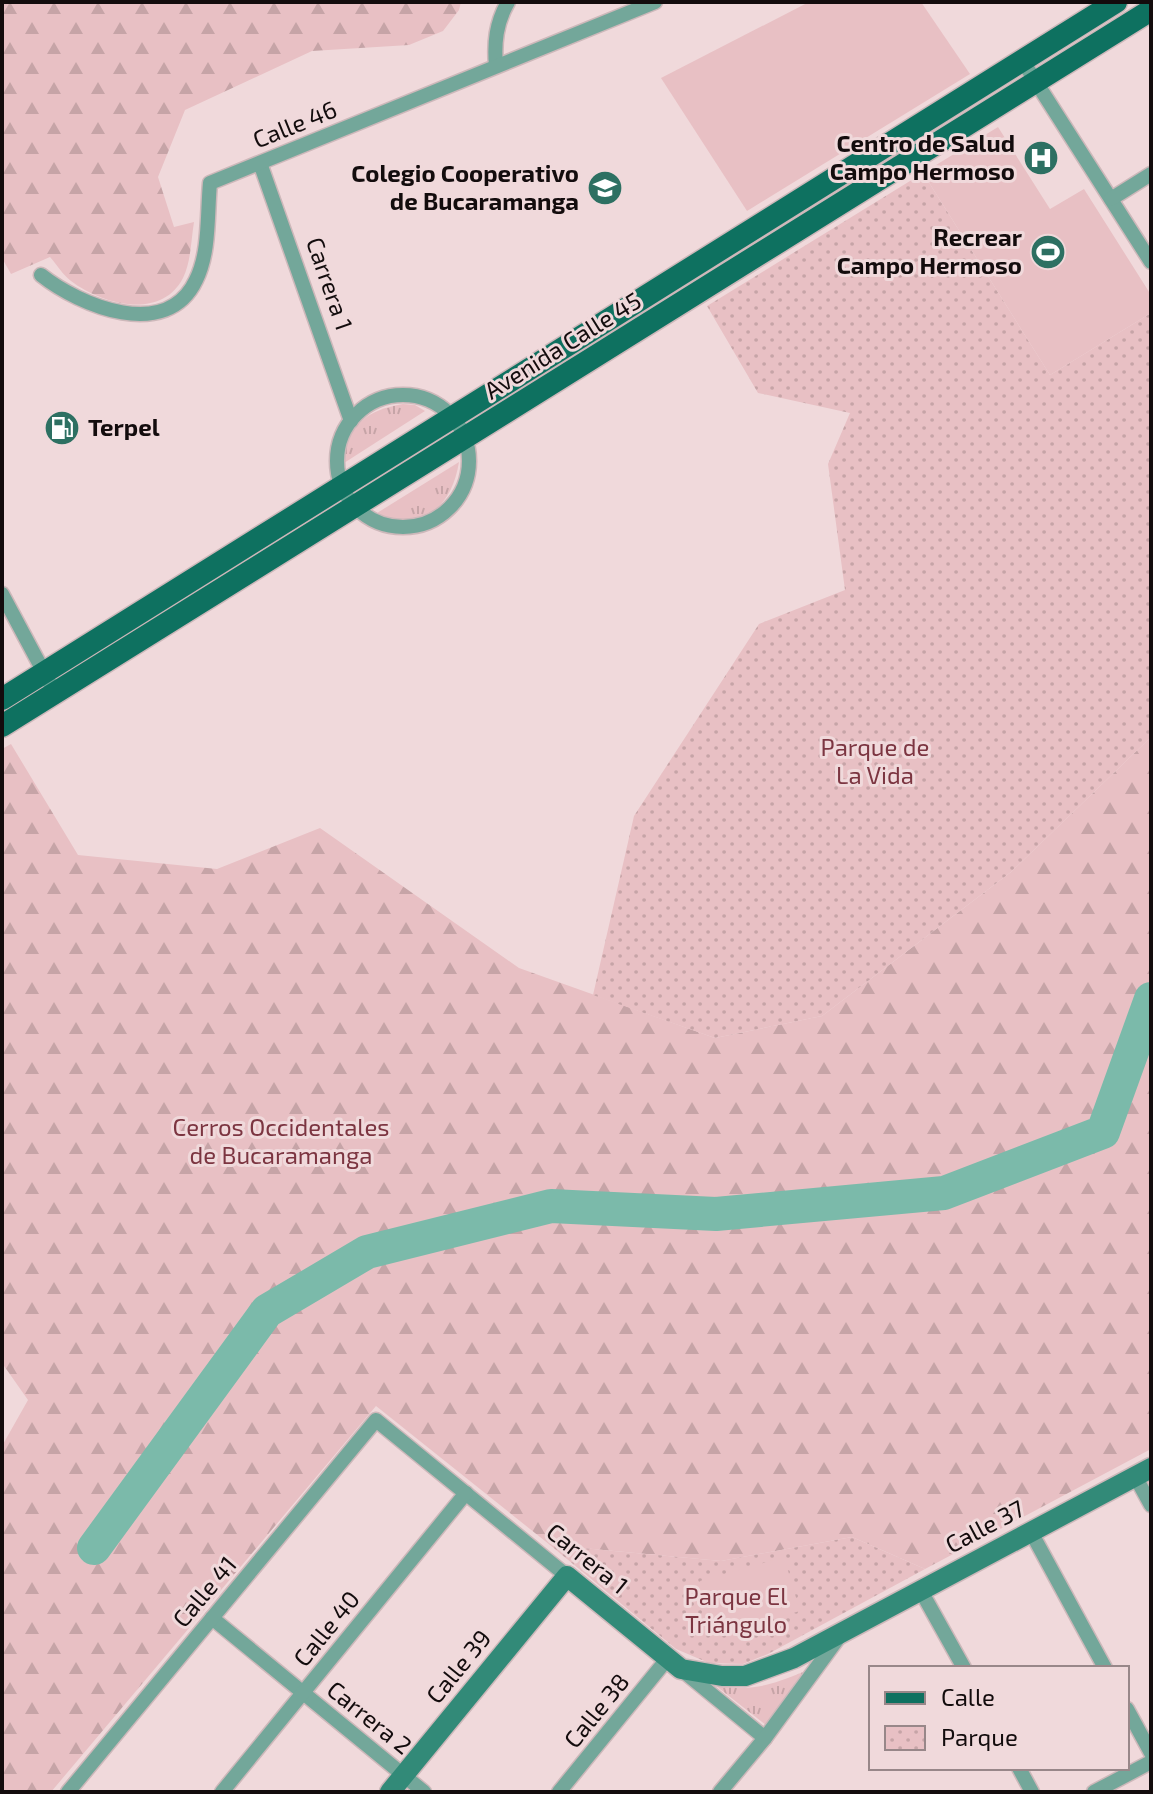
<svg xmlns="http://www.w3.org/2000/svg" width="1153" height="1794" font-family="'Exo 2',sans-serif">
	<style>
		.grass { fill: url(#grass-tufts) }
		.forest { fill: url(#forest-firs) }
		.park { fill: url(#park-dots) }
		.pitch { fill: #e8c0c4 }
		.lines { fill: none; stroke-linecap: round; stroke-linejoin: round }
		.river { stroke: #7bbaaa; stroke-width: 34 }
		.street-casing { stroke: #cdb8ba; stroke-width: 17 }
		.secondary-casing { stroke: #cdb8ba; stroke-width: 23 }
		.primary-casing { stroke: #cdb8ba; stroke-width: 25 }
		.street { stroke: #73a79a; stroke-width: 14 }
		.secondary { stroke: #328a78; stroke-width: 20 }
		.primary { stroke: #0e7160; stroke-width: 22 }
		.labels { text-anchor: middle; stroke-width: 6; stroke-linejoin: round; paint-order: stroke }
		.street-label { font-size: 24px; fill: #130c0d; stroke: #f0d9db }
		.poi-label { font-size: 24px; font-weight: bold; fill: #130c0d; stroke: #f0d9db; text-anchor: end }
		.park-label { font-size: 24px; fill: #7c3541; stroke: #f0d9db }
	</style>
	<defs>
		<pattern id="grass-tufts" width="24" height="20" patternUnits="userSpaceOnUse" patternTransform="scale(2)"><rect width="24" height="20" fill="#e8c0c4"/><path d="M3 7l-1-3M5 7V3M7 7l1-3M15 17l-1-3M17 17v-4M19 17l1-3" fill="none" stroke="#c6a4a7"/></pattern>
		<pattern id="forest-firs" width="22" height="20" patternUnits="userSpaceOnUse" patternTransform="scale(2)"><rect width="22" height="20" fill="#e8c0c4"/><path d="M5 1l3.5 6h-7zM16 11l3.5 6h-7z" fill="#c6a4a7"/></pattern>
		<pattern id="park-dots" width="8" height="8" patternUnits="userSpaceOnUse" patternTransform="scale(2)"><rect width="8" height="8" fill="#e8c0c4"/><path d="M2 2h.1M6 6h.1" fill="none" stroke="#c6a4a7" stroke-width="1.8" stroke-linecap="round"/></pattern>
	</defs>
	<rect width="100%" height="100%" fill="#f0d9db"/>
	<!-- grass -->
	<g class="grass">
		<path d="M403 404 415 405 425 411 344 463C346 424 368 410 403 404Z"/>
		<path d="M459 462C452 506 423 534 377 513Z"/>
		<path d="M803 1672 766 1725 716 1686C754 1691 768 1686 803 1672Z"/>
	</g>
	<!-- forest -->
	<g class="forest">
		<path d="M2 2H461L459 10 443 31 409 45 312 51 185 110 158 177 174 227 194 222C191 240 191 262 183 278 161 321 101 304 71 281 63 275 57 265 50 257L11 274 2 258Z"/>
		<path d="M1151 737V1449L925 1569 852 1537 721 1561 550 1545 376 1406 51 1792H2V1446L28 1400 2 1363V749L11 744 78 855 217 869 320 828 519 968 715 1038 822 1016 1011 872Z"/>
	</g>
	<!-- park -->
	<g class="park">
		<path d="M923 173 1050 375 1151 313V737L1011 872 822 1016 715 1038 593 995 634 816 759 624 845 590 828 464 850 413 758 393 707 306Z"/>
		<path d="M852 1537 925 1569 768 1654 743 1664 709 1663 676 1649 550 1545 721 1561Z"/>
	</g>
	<!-- pitch -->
	<g class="pitch">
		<path d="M809 2H921L970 74 747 211 661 78Z"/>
		<path d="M998 127 1050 209 1084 189 1151 295V313L1050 375 923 173Z"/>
		<path d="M784 1557 800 1611 715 1635 700 1581Z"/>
	</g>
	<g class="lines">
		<!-- river -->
		<path class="river" d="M94 1548 267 1311 367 1252 551 1206 716 1214 944 1193 1103 1132 1151 999"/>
		<defs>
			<g id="street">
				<path d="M1022 60 1151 262"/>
				<path d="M496 66C494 43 496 23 508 2"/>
				<path d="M260 163 351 421"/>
				<path d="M1111 199 1151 174"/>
				<path d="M41 275C80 306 167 342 196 280 210 252 207 214 210 183L655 2"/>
				<circle cx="403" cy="461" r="66"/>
				<path d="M2 594 55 693"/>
				<path d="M1135 1476 1151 1505"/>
				<path d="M1031 1532 1105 1668"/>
				<path d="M921 1591 964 1668"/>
				<path d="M212 1618 424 1792"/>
				<path d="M682 1670 765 1738"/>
				<path d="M1127 1709 1151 1753"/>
				<path d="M1019 1768 1032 1792"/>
				<path d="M68 1792 376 1420 567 1576"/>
				<path d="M222 1792 466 1493"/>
				<path d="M559 1792 668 1658"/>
				<path d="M720 1792 765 1738 839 1637"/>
				<path d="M1094 1792 1151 1762"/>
			</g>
			<path id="secondary" d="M390 1792 567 1576 681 1669 722 1676H745L794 1658 1151 1468"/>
			<g id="primary">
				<path d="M2 699 1116 2"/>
				<path d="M2 726 1151 10"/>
			</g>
		</defs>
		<!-- street casing -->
		<use href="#street" class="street-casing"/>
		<!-- secondary casing -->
		<use href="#secondary" class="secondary-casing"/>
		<!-- primary casing -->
		<use href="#primary" class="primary-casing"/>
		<!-- street -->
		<use href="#street" class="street"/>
		<!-- secondary -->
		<use href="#secondary" class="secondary"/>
		<!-- primary -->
		<use href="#primary" class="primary"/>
	</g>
	<!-- icons -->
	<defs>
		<symbol id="hospital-disc" viewBox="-11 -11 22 22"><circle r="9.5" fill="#2d7062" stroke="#f0d9db"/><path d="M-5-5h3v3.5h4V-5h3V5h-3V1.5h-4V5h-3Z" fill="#fff"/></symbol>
		<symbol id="school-disc" viewBox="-11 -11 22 22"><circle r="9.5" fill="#2d7062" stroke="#f0d9db"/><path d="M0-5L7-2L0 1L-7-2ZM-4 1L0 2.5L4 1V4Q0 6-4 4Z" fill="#fff"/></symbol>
		<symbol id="stadium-disc" viewBox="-11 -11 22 22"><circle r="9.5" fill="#2d7062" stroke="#f0d9db"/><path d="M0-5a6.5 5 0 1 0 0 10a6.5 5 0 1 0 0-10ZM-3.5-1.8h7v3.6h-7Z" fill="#fff"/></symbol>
		<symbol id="fuel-disc" viewBox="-11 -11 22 22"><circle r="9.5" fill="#2d7062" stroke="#f0d9db"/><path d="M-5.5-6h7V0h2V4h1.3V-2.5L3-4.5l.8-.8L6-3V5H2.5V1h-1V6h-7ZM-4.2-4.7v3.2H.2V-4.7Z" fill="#fff"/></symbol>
	</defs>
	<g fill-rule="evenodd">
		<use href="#hospital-disc" x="1021" y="138" width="40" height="40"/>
		<use href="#school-disc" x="585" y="168" width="40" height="40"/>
		<use href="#stadium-disc" x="1028" y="232" width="40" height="40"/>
		<use href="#fuel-disc" x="42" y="408" width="40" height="40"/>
	</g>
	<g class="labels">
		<!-- street labels -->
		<g class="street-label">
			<text transform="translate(295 125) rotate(-22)" y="8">Calle 46</text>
			<text transform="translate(329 284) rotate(71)" y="8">Carrera 1</text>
			<text transform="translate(563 346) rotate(-32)" y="8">Avenida Calle 45</text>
			<text transform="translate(985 1527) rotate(-28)" y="8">Calle 37</text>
			<text transform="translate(587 1559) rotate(39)" y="8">Carrera 1</text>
			<text transform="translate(205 1592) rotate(-50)" y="8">Calle 41</text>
			<text transform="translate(327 1629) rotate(-51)" y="8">Calle 40</text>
			<text transform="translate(459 1667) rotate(-51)" y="8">Calle 39</text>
			<text transform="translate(597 1711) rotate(-51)" y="8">Calle 38</text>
			<text transform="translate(369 1718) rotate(39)" y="8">Carrera 2</text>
		</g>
		<!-- poi labels -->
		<g class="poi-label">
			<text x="1015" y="152">Centro de Salud<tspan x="1015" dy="28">Campo Hermoso</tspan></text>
			<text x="579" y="182">Colegio Cooperativo<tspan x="579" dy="28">de Bucaramanga</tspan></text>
			<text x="1022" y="246">Recrear<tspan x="1022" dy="28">Campo Hermoso</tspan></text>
			<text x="88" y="436" text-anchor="start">Terpel</text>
		</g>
		<!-- park labels -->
		<g class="park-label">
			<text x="875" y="756">Parque de<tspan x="875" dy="28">La Vida</tspan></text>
			<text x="281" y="1136">Cerros Occidentales<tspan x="281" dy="28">de Bucaramanga</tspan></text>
			<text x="736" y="1605">Parque El<tspan x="736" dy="28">Triángulo</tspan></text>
		</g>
	</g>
	<!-- border -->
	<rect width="1153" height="1794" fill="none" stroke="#130c0d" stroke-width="8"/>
	<!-- legend -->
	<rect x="869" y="1666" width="260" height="104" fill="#f0d9db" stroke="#988789" stroke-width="2"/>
	<rect x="885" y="1692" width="40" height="12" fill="#0e7160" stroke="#988789" stroke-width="2"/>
	<text x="941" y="1706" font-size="24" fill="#130c0d">Calle</text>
	<rect x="885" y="1726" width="40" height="24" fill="url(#park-dots)" stroke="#988789" stroke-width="2"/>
	<text x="941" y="1746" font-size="24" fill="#130c0d">Parque</text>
</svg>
